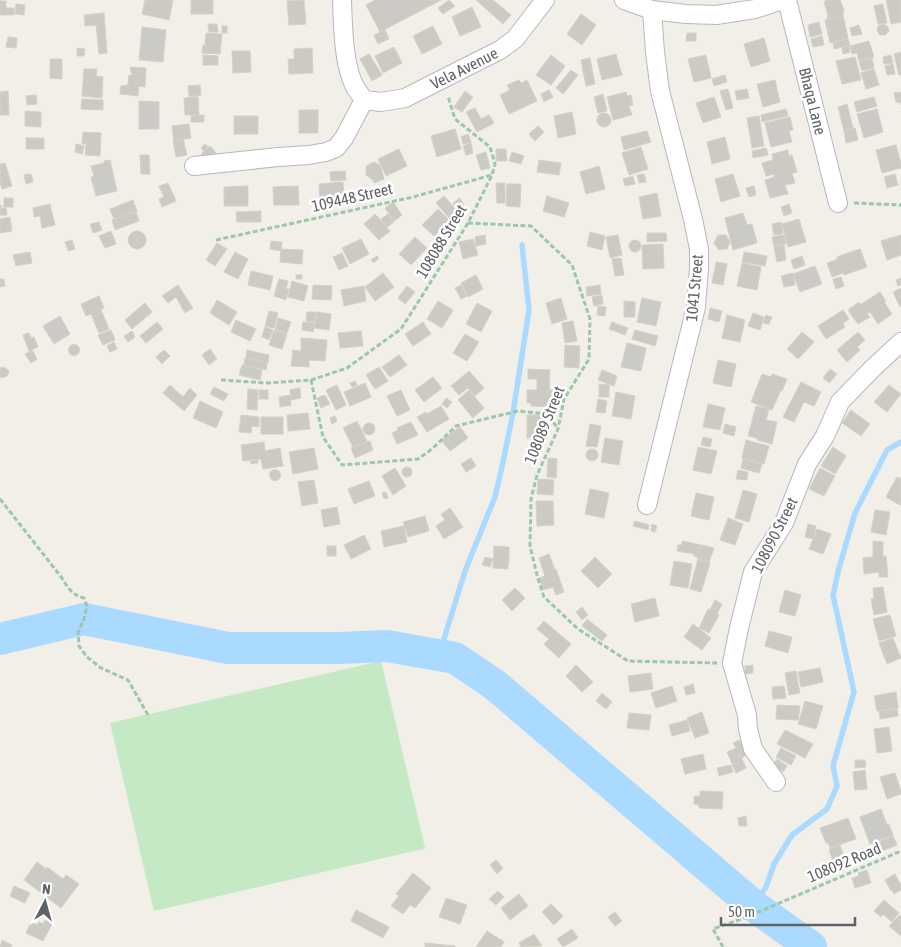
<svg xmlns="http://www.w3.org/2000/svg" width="901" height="947" font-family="'Asap Condensed',sans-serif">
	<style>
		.green { fill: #c5e8c5 }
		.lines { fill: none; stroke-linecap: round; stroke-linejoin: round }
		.stream { stroke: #aadaff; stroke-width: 5.5 }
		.river { stroke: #aadaff; stroke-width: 32 }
		.building { fill: #cccac5; stroke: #d6d1c6 }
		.minor-casing { stroke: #b5b8bc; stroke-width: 20 }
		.path { stroke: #9cc7a9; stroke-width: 3; stroke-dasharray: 5 2.5; stroke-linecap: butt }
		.minor { stroke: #fff; stroke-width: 18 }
		.labels { text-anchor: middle; stroke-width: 5; stroke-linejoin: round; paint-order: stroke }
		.street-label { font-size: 16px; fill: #5f6368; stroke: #fff }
	</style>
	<rect width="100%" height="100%" fill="#f1efe8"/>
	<!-- green -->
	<path class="green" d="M381 661 425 848H427L154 911 110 723Z"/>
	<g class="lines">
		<!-- stream -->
		<g class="stream">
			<path d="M439 655 465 571 495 497 503 462 513 413 529 310 522 245"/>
			<path d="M754 906 766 887 774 864 792 835 827 809 837 786 833 766 854 692 833 595 839 568 855 513 887 450 901 442"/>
		</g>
		<!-- river -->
		<path class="river" d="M0 639 84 619 228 648H340L387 646 455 658 495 685 754 906 811 947"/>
	</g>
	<!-- building -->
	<g class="building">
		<path d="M0 0 1 1H6V8H14V15H0Z"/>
		<path d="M145 0H173L169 20 142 14Z"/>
		<rect x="191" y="0" width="22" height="14"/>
		<path d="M304 0 306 24 289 25 287 1Z"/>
		<path d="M375 0H441L380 32 366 5Z"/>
		<path d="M449 0 455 6 443 14 438 8Z"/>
		<path d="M476 0H493L511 15 503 24Z"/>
		<path d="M827 0H840L844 10 843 15 827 19 828 15 824 2Z"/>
		<path d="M886 0H901V22L891 24Z"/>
		<path d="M16 4 25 5 24 15 15 14Z"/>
		<path d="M883 4 887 23 878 24 874 6Z"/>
		<path d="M472 7 481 27 460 36 452 17Z"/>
		<path d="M104 13 107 53 99 54 96 25 85 26 84 15Z"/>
		<path d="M581 14 596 25 582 45 567 34Z"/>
		<path d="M843 15 848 38 830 43 825 20Z"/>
		<path d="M819 22 822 34 810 37 808 25Z"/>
		<path d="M208 24H217L218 32H209Z"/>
		<path d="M883 24 887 26 889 31 885 35H880L877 31 878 26Z"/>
		<path d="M859 25 862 34 852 36 850 28Z"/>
		<rect x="222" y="26" width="5" height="7"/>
		<path d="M433 26 442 44 422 54 413 36Z"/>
		<path d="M142 27 166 30 163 62 139 60Z"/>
		<path d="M385 30 389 39 378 44 374 35Z"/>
		<path d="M206 33 222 34 220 54 202 53 203 45H205Z"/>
		<path d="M687 33H696V41H686Z"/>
		<path d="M822 36 824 45 813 47 811 39Z"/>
		<path d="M8 37 17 38 16 48 6 47Z"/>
		<path d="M764 38 770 61 751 67 744 44Z"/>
		<path d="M848 39 850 45 834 49 833 43Z"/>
		<path d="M869 41 874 57 859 61 857 53 852 54 850 46Z"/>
		<path d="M849 46 850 52 843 54 842 48Z"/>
		<path d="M394 47 402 63 383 73 375 56Z"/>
		<path d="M77 48 85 49 84 56H77Z"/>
		<path d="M312 48 313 73 289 74 288 59H294V49Z"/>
		<path d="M232 51H250L251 72 233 73Z"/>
		<path d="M901 52V75H899L894 54Z"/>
		<path d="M369 54 382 75 372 81 360 59Z"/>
		<path d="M616 54 622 75 602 80 597 59Z"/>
		<path d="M203 55 218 56V65H203Z"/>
		<path d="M551 55 565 66 551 85 536 75Z"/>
		<path d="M706 55 711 78 694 82 688 59Z"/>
		<path d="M891 55 893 63 884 64 883 57Z"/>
		<path d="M855 57 861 80 842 84 836 61Z"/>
		<path d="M590 58 595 84 586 86 581 60Z"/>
		<path d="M872 58 874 68 862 71 859 62Z"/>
		<path d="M50 59H62V79L50 78Z"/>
		<path d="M893 64 895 74 887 75 885 66Z"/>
		<path d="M130 67 146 68 145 87 139 86 138 96 120 94 121 86 128 85 129 75 132 76Z"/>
		<path d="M84 69H97L96 76 103 77 102 98 82 96Z"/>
		<path d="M874 69 879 85 866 89 861 73Z"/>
		<path d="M571 70 578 75 563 94 556 88Z"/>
		<path d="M725 75 727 82 714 86 712 79Z"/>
		<path d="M519 80 521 83 527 80 537 101 509 114 500 95 510 90 507 85Z"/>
		<path d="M775 80 780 102 763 107 757 84Z"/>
		<path d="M200 85 201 95 189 97 188 86Z"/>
		<path d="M728 89 733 108 726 110 720 91Z"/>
		<path d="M747 89 749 98 737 100 735 91Z"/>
		<path d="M549 90 553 97 544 102 541 94Z"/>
		<path d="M8 91 9 115H0V92Z"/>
		<path d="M465 91 473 97 462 112 454 107Z"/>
		<path d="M626 92 627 96 631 95 633 105 629 106 632 115 613 120 607 97Z"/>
		<path d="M901 92V105V103L896 102 894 93Z"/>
		<path d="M603 94 607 111 598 113 594 97Z"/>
		<path d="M36 95 37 104 27 105 26 96Z"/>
		<path d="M198 97 199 115H185L184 98Z"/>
		<path d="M714 97 721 117 703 123 696 103Z"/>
		<path d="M874 97 877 106 857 112 854 102Z"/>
		<path d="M82 99 103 100V110L81 109Z"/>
		<path d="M139 101 159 102V129H139Z"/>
		<path d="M847 104 853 128 844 131 838 107Z"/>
		<path d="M475 108 481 119 489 115 494 123 477 132 466 112Z"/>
		<path d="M786 109 788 116 762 122 761 115Z"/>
		<path d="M877 109 883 132 864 138 857 114Z"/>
		<rect x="299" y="110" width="19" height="23"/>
		<path d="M25 111 41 112V127L25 126Z"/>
		<path d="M572 112 576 134 558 138 554 116Z"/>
		<circle cx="604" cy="120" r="7"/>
		<path d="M204 115V122H191V116Z"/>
		<rect x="234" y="116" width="24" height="18"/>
		<path d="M759 116 764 146 752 148 747 118Z"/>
		<path d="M790 117 793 130 789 131 792 142 771 147 765 123Z"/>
		<path d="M189 124 191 138 174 141 172 126Z"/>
		<path d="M538 126 544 132 535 141 529 134Z"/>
		<path d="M855 128 858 140 846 143 844 131Z"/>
		<path d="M455 129 461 149 437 157 431 136Z"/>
		<path d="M647 131 651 142 624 150 621 137Z"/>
		<path d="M83 132 101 133 100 156 85 155 86 144H82Z"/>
		<path d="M468 134 471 142 463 144 461 137Z"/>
		<path d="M725 137 730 159 712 164 707 142Z"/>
		<rect x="26" y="138" width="18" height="11"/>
		<path d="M183 139 187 155 176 157 173 141Z"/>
		<path d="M471 143 473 153 466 155 463 146Z"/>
		<path d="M76 144 84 146 82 154 75 152Z"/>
		<path d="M205 144 208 147 204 151 201 148Z"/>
		<path d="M896 145 901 163V168L882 173 876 150Z"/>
		<path d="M210 146 216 153 207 160 201 154Z"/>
		<path d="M641 147 648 169 629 175 622 153Z"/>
		<path d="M766 148 768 155 753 158 752 151Z"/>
		<path d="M399 149 407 166 386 176 378 159Z"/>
		<path d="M496 149H506L507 161H496Z"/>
		<path d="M788 150 789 156 792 155 797 172 792 173 795 183 785 185 788 194 770 198 765 180 774 177V174L766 176 762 163 773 160 772 154Z"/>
		<path d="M486 152 490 168 481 170 476 155Z"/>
		<path d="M512 152 524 156 521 164 509 161Z"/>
		<path d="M140 155H149L150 174H141Z"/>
		<path d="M110 160 117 191 96 196 91 177 94 176 91 166 104 163V161Z"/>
		<path d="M539 160 561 163 559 175 537 172Z"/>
		<path d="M374 162 380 165 384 179 374 183 373 180 366 175V166Z"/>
		<path d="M5 163 12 186 2 189 0 183V164Z"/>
		<path d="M599 166 605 189 586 194 580 172Z"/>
		<path d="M345 171 346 180 331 181 330 172Z"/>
		<path d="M31 174 33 182 26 184 24 175Z"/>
		<path d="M644 174 646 182 639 183 637 175Z"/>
		<path d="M733 174 740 196 721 202 715 179Z"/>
		<path d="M895 174 898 185 887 188 884 177Z"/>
		<path d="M633 176 635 184 625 186 623 179Z"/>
		<path d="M343 182 344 203 320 204 319 184Z"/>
		<path d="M168 183 176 201 162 207 159 199 164 197 159 186Z"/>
		<path d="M496 183H505V203H497Z"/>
		<path d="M507 184H521L520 207 506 206Z"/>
		<path d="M248 186V206H224V187Z"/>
		<path d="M298 186 299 205H274L273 187Z"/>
		<path d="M754 186 756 195 749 197 746 188Z"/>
		<path d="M657 193 661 216 643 219 639 197Z"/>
		<path d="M444 196 459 213 451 220 436 203Z"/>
		<path d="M547 196 569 203 564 217 543 211Z"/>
		<rect x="4" y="198" width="9" height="9"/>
		<path d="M460 198 464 205 457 210 453 203Z"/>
		<path d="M133 200 137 211 114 219 110 209Z"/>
		<path d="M393 202 402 215 394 221 385 208Z"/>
		<path d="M50 204 55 225 42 228 40 216 34 217 33 208Z"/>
		<path d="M789 204 792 213 784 216 781 207Z"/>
		<path d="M0 205H1L2 208H6L7 215H0Z"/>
		<path d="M438 209 449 220 434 236 422 225Z"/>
		<path d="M261 211V222H237L236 212Z"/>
		<path d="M136 212 139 221 115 230 112 220Z"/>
		<path d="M743 213 747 225 752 224 757 243 733 250 725 218Z"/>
		<path d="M375 214 390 231 379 240 364 224Z"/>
		<path d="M388 214 394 222 387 227 381 219Z"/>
		<path d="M10 217 12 231 0 233V219Z"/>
		<path d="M799 219 806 242 788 247 782 224Z"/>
		<path d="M99 222 102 230 93 233 90 224Z"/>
		<path d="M781 222 783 234 774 235 772 224Z"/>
		<circle cx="137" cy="240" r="9"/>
		<path d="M111 231 116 244 105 248 99 236Z"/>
		<path d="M590 232 605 236 602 250 587 246Z"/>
		<path d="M647 233H666L667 241 647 242Z"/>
		<path d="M485 235 486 244 476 246 475 237Z"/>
		<path d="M618 235 622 255 610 258 606 237Z"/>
		<path d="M718 235H726L730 242 727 249 719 250 714 243Z"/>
		<path d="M784 235 786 244 774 246 772 237Z"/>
		<path d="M901 235V255L887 260 881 241Z"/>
		<path d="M415 237 427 248 411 265 399 254Z"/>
		<path d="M361 239 369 254 350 264 342 248Z"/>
		<path d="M473 239 478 255 463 259 459 242Z"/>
		<circle cx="635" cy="246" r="6"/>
		<path d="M72 240 75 249 68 251 65 242Z"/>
		<path d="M271 241 282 242 281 251 270 249Z"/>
		<path d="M217 243 227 249 215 266 206 260Z"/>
		<path d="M663 244 664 268 643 269 642 245Z"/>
		<path d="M784 245 786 260 777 262 774 247Z"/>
		<path d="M281 249 303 250 302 264 280 262Z"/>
		<path d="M860 249 867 267 844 275 843 273 832 277 827 263 838 259 837 257Z"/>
		<path d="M30 252 32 263 16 266 13 255Z"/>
		<path d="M235 252 248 259 238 279 224 272Z"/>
		<path d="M744 252 767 256 765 266 742 262Z"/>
		<path d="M342 253 348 266 339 270 333 257Z"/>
		<path d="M377 256 379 258 374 263 371 260Z"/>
		<path d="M802 256 805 265 794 269 791 260Z"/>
		<path d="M621 258 624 275 615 276 612 259Z"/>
		<path d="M716 262 727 264 723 285 712 283Z"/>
		<path d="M742 263 761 267 757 290 737 286Z"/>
		<path d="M815 266 822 284 800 292 793 274Z"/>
		<path d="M251 271 273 276 270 290 248 285Z"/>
		<path d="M383 273 394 287 375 301 365 287Z"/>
		<path d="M793 273 795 285 784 287 781 276Z"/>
		<rect x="296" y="275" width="6" height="4"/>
		<path d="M476 275 483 289 468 297 461 283Z"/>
		<path d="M841 277 844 286 836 289 833 279Z"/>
		<path d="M901 278V285L898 286 896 280Z"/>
		<path d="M0 279H4L5 286 0 287Z"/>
		<path d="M279 279 288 281 286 289H289L286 300 274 296Z"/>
		<path d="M292 281 308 286 304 301 288 297Z"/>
		<path d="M178 285 193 308 185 313 176 297 168 303 162 296Z"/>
		<path d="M313 285 332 286 331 300 312 299Z"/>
		<path d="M461 285 467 296 461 299 455 288Z"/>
		<path d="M600 285 601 294 587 296 586 287Z"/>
		<path d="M364 286 366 301 344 306 341 290Z"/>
		<path d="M407 286 415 292 405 304 398 298Z"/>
		<path d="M901 288V306L900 307 893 292Z"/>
		<path d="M880 292 886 301 884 302 892 314 878 324 870 312 867 314 870 317 858 324 848 310 859 302 860 305Z"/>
		<path d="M602 295 603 304 594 306 592 297Z"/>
		<path d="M99 296 104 308 101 310 109 329 99 333 91 314 86 316 81 304Z"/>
		<path d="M561 298 567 319 552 324 546 303Z"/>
		<path d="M642 298 661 302 656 326 637 322Z"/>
		<path d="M217 300 237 312 229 325 210 313Z"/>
		<path d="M438 301 453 310 442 328 427 319Z"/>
		<path d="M624 301 635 302V317H624Z"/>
		<path d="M145 303 152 312 132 329 125 320Z"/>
		<path d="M477 303 492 311 481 332 466 324Z"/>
		<path d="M598 306 606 307 605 316 597 315Z"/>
		<path d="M710 308 722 311 719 322 708 319Z"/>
		<path d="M843 310 849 319 843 323 845 327 826 339 818 326Z"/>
		<path d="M269 311 278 313 274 328 265 326Z"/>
		<path d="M307 312H316L314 322 306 321Z"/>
		<path d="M317 312 331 314 329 330 314 328Z"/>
		<path d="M753 313 764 317 760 330 748 326Z"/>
		<path d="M727 315 745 320 740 342 722 338Z"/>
		<path d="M766 315 772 317 769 324 763 323Z"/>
		<path d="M60 316 70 334 54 344 43 326Z"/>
		<path d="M278 318 291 322 287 333 275 329Z"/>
		<path d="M236 320 256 329 250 341 231 332Z"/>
		<path d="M573 321 577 341 565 343 562 323Z"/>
		<path d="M157 322 163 329 146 343 140 336Z"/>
		<path d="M303 322 314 323 313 332 302 330Z"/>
		<path d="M423 322 431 334 413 346 405 334Z"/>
		<path d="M612 322 628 328 625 335 609 329Z"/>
		<path d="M265 327 273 330 269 340 262 337Z"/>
		<path d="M111 330 115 340 103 345 98 335Z"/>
		<path d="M274 330 287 334 282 349 269 345Z"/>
		<path d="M635 330 658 336 655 346 632 339Z"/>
		<path d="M132 331 135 337 128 342 124 336Z"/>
		<path d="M361 331 363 346 340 348 338 333Z"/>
		<path d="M802 332 814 342 798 359 787 349Z"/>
		<path d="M858 332 865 340 857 347 860 350 847 362 837 350Z"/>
		<path d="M29 333 31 338 34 337 38 347 29 351 23 335Z"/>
		<path d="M465 334 479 342 467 361 453 353Z"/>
		<path d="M301 338 327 340 325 361 309 360V367L291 366 293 350 301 351Z"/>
		<path d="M114 342 117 349 110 352 107 346Z"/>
		<path d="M627 343 646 348 641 371 621 367Z"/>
		<circle cx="74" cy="350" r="5.5"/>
		<path d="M565 345 580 346 579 368 564 367Z"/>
		<path d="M210 349 217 359 209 365 202 355Z"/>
		<path d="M32 350 37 359 31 363 25 354Z"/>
		<path d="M164 350 170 356 162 364 156 357Z"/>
		<path d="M247 350 269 355 268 363 246 358Z"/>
		<path d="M399 355 407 365 390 377 382 367Z"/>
		<path d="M245 358 267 363 266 370 244 365Z"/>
		<path d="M718 360 736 364 731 387 713 383Z"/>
		<path d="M242 365 262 370 260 380 239 375Z"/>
		<path d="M3 367 8 370 9 373 7 376 2 378 0 377V368Z"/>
		<path d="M379 367 388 381 375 389 366 375Z"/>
		<path d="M528 369 550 370 549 390H556L555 407 531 406V403H527V390H537V379H528Z"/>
		<path d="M830 369 837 374 829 383 823 378Z"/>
		<path d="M602 370 617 376 614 386 598 380Z"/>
		<path d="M469 371 484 388 475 396 468 388 459 395 451 386Z"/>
		<path d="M762 374 771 377 772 374 787 379 782 391 781 390 772 410 751 402Z"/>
		<path d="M433 377 442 388 424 402 415 390Z"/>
		<path d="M355 381 357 385 352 387 350 383Z"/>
		<path d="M801 382 821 392 814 406 804 402 794 422 783 417Z"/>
		<path d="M365 383 371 397 350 406 344 392Z"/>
		<path d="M599 384 609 385V397H599Z"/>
		<path d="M170 385 183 397 190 388 197 395 184 411 163 393Z"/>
		<path d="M337 385 346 405 336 410 326 390Z"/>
		<path d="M889 385 901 394 887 412 874 402Z"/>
		<path d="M214 387 228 394 224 401 210 394Z"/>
		<path d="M300 388 301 398 291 400 290 390Z"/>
		<path d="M248 389 258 390 257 410 247 409Z"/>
		<rect x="259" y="390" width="9" height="9"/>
		<path d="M401 390 410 410 397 416 387 396Z"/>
		<path d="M469 390 484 408 473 418 458 400Z"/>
		<path d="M616 392 635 396 631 419 612 416Z"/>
		<path d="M290 395 291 405 280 407 279 397Z"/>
		<path d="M325 395 330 404 321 408 317 398Z"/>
		<path d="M446 398 452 402 447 408 442 404Z"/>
		<path d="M598 399 607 401 605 413 596 412Z"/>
		<path d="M200 401 223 412 216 428 193 418Z"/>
		<path d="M708 404 725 408 720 430 703 427Z"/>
		<path d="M441 406 449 419 427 432 417 417 426 412 427 414Z"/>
		<path d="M756 406 769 409 766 420 777 422 772 444 757 440V438L748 436Z"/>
		<path d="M851 410 870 424 861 436 842 423Z"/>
		<path d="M308 413 310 429 288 431 287 415Z"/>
		<path d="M241 415 259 417V427L252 426 251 433 239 432Z"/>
		<path d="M527 415H542V437L527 438Z"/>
		<path d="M335 416 337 421 332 424 330 418Z"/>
		<rect x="261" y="417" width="22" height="17"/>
		<path d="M357 421 367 441 353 447 343 428Z"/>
		<path d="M411 422 418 435 397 444 392 433 398 430 397 428Z"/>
		<circle cx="369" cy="429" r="6"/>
		<path d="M590 424 601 426 597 447 586 446Z"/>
		<path d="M725 424 736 427 734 436 723 433Z"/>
		<path d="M460 427 468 438 450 451 441 440Z"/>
		<path d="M703 437 712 439 710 447 701 445Z"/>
		<path d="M605 438 623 441 619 465 601 462Z"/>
		<path d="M746 440 769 446 764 464 742 458Z"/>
		<path d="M370 441 373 450 355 458 351 448Z"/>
		<path d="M264 442 265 451 280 448 283 466 263 469 261 459 243 461 241 445Z"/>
		<path d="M698 447 717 451 711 474 693 470Z"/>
		<path d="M833 447 846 456 835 474 821 466Z"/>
		<path d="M314 448 318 469 293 474 289 452Z"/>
		<circle cx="592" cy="455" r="6"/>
		<path d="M471 458 476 466 466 472 461 464Z"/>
		<path d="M548 458 557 459 556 478 547 477Z"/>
		<path d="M743 459 762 464 759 473 741 468Z"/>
		<path d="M258 460V463L251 464 250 461Z"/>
		<circle cx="407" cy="472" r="5"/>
		<path d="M395 468 406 486 393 495 382 476Z"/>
		<path d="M820 468 835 476 824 496 809 489Z"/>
		<circle cx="275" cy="475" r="5.5"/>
		<path d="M738 470 748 472 747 480 736 479Z"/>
		<path d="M897 477 901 479V503L900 505 886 497Z"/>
		<path d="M538 479 554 480 553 495 537 494Z"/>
		<path d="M314 480 318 503 302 506 298 482Z"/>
		<path d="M369 481 375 496 354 504 348 489Z"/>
		<path d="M590 489 609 493 604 518 585 514Z"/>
		<path d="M743 490 757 494 749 522 735 518Z"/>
		<path d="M386 492 388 498 384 499 382 493Z"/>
		<path d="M696 493 714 497 709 520 691 516Z"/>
		<path d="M536 501H553L554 525 537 526Z"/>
		<path d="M337 507 340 524 324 527 321 510Z"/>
		<path d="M450 508 463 527 444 539 436 526 445 520 441 514Z"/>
		<path d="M875 510 890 512 886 535 871 532Z"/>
		<path d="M425 516 429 531 408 537 403 522Z"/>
		<path d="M728 518 743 524 735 545 720 540Z"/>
		<path d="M635 521 649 525 648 530 633 526Z"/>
		<path d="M652 524 657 526 655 532 651 531Z"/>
		<path d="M808 524 816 526 813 539 805 537Z"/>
		<path d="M404 526 407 542 384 547 381 531Z"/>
		<path d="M817 529 831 534 823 554 809 549Z"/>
		<path d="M364 535 371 549 351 559 344 545Z"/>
		<path d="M683 541 701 545 698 557 694 556V554L677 551 678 545H681Z"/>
		<path d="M873 541 883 542V557L886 556 888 577H879V572L864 574 863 558 873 557Z"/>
		<path d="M702 545 714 548 709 562 697 558Z"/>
		<rect x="327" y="546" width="9" height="10"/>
		<path d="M494 546 509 547V563H508V569L493 568Z"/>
		<path d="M549 554 555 570 556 569 564 592 556 595 553 587 543 590 539 578 545 576 539 558Z"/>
		<path d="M485 557 493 559 490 567 482 565Z"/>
		<path d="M595 557 612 574 598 588 581 571Z"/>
		<path d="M698 559 710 563 701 592 690 589Z"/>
		<path d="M674 561 692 564 688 588 670 585Z"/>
		<path d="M883 587 887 612 874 615 871 599 874 598 873 588Z"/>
		<path d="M515 588 525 598 512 611 502 600Z"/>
		<path d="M785 590 801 595 795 616 779 612Z"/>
		<path d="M655 598 659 616 635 622 631 604Z"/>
		<path d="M715 600 722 604 717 614 719 615 709 633 699 628 708 609 710 610Z"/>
		<path d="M582 607 588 615 582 620 576 612Z"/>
		<path d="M890 615 896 636 879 641 873 619Z"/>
		<path d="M587 619 607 635 602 641 582 626Z"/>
		<path d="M544 621 571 644 559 658 544 644 549 639 537 629Z"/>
		<path d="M693 624 711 638 702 650 684 637Z"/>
		<path d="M769 631 792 637 788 653 765 646Z"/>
		<path d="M893 638 901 658 887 664 879 643Z"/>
		<path d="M576 665 593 682 582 692 566 676Z"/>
		<path d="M753 665V673L745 674V666Z"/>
		<path d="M820 668 823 682 801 687 798 672Z"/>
		<path d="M796 671 800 693 789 695 785 673Z"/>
		<path d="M651 673 653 689 630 692 628 676Z"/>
		<path d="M693 684 695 693 686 695 684 687Z"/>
		<path d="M672 686 677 701 656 708 651 693Z"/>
		<path d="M784 686 786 698 773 699 772 687Z"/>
		<path d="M896 692 898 708 877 711 874 696Z"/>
		<path d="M602 693 612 702 606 709 596 701Z"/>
		<path d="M805 701 823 706 816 729 798 724Z"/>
		<path d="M777 705 800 706 798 720 776 719Z"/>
		<path d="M897 709 898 716 880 719 879 711Z"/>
		<path d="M702 712 709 733 695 738 687 718Z"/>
		<path d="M629 713 651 715 649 730 627 728Z"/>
		<path d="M687 720 690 731 672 736 669 725Z"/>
		<path d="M889 727 892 751 877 753 874 729Z"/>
		<path d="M785 730 813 744 805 758 777 744Z"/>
		<path d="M739 740 745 749 743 750 746 755 742 758 733 743Z"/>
		<path d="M737 748 746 768 736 773 727 752Z"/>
		<path d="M781 748 796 756 791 765 776 757Z"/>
		<path d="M703 754 706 769 685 774 681 759Z"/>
		<path d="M777 759 787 766 783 772 773 765Z"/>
		<path d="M855 760H865L866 767 855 768Z"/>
		<path d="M731 765 733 772 719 776 717 768Z"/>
		<path d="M865 770 867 789 855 790 853 772Z"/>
		<path d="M895 773 901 791V794L887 799 880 777Z"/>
		<path d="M700 791 723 792 722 809 699 808V805L694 804V796H700Z"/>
		<path d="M881 809 887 825 889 824 893 835 870 844 860 817Z"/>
		<path d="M746 816 747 826H739L738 818Z"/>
		<path d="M848 818 856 839 830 848 828 843H826L820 828Z"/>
		<path d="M893 836 897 845 877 853 873 844Z"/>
		<path d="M840 845 843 854 839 855 841 860 833 862 829 849Z"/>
		<path d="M496 860 503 868 497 874 490 865Z"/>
		<path d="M37 862 46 869 47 867 63 879 66 875 79 884 61 908 24 880Z"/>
		<path d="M867 870 871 883 855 888 852 878 859 876 858 873Z"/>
		<path d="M413 873 431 888 415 908 410 905 403 914 391 906 399 896 396 894Z"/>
		<path d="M895 874 901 885V890L894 894 892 890 891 891 885 880Z"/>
		<path d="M14 886 30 893 25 903 10 896Z"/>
		<path d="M498 891 504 897 496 905 489 899Z"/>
		<path d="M519 894 528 906 510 920 501 908Z"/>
		<path d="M446 898 467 905 460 924 439 917Z"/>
		<path d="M884 900 899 913 892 922 883 914 881 917 874 911Z"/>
		<path d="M551 904 563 916 554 925 542 912Z"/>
		<path d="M356 910 389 927 383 938 351 921Z"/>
		<path d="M615 912 622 921 615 926 608 917Z"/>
		<path d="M900 915 901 916V936L889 926Z"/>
		<path d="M45 920 52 924 43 941 26 933 31 922 37 925 39 922 43 924Z"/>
		<path d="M572 929 578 938 563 947 557 939Z"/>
		<path d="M487 931 504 942 501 947H476Z"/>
		<path d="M534 934 542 946 521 947 519 943Z"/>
		<path d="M2 940 12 945 11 947H0Z"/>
		<path d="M425 943 455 946V947H425Z"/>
	</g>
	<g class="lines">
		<defs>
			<g id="minor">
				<path d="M342 0C343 25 343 64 355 87 358 91 361 96 364 100L381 102 405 98 500 50 515 39 545 0"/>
				<path d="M624 0 652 10 686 14 716 15 755 9 782 0"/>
				<path d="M787 0 838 203"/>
				<path d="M194 166 278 157 309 155 326 152 336 148 344 138 364 100"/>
				<path d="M647 505 696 307 699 268V249L693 219 660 91 655 52 652 10"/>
				<path d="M776 782 753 749 748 729 747 715 732 663 739 628 753 572 784 523 807 464 825 436 840 402 872 369 901 342"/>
			</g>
		</defs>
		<!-- minor casing -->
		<use href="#minor" class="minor-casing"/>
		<!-- path -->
		<g class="path">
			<path d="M854 203 901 205"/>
			<path d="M468 223 531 226 572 265 590 319 589 359 564 399 558 429 537 475 531 499 530 546 538 579 544 597 578 629 628 661 717 663"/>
			<path d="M216 240 413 197 492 175"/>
			<path d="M221 380 268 383 311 380 347 368 401 329 468 223 492 175 495 164 490 147 455 119 448 96"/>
			<path d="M311 380 323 437 342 465 418 459 432 449 456 426 518 411 548 414 558 429"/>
			<path d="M0 499 62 578C68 588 72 595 84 598L87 606 84 619 78 633 79 646 87 657 101 668 128 680 148 715"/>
			<path d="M723 947 713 929 747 917 901 851"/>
		</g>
		<!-- minor -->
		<use href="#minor" class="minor"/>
	</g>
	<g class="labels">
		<!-- street labels -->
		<g class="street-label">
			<text transform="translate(464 68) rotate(-27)" y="6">Vela Avenue</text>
			<text transform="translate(813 101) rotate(76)" y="6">Bhaqa Lane</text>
			<text transform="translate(352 197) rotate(-13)" y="6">109448 Street</text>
			<text transform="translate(441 241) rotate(-59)" y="6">108088 Street</text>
			<text transform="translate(694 288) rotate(-85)" y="6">1041 Street</text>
			<text transform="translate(544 425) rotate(-68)" y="6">108089 Street</text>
			<text transform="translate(774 535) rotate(-63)" y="6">108090 Street</text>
			<text transform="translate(844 862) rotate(-23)" y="6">108092 Road</text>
		</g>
	</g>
	<!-- north arrow -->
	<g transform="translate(45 902) rotate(6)" stroke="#ffffff" stroke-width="4" paint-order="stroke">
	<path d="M0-4L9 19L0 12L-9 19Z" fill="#5f6368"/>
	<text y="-8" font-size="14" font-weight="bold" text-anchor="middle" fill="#5f6368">N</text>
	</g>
	<!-- scale -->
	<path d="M721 917v8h134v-8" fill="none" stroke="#5f6368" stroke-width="2.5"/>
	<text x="728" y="917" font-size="15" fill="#5f6368" stroke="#ffffff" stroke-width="4" paint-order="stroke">50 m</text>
</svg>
